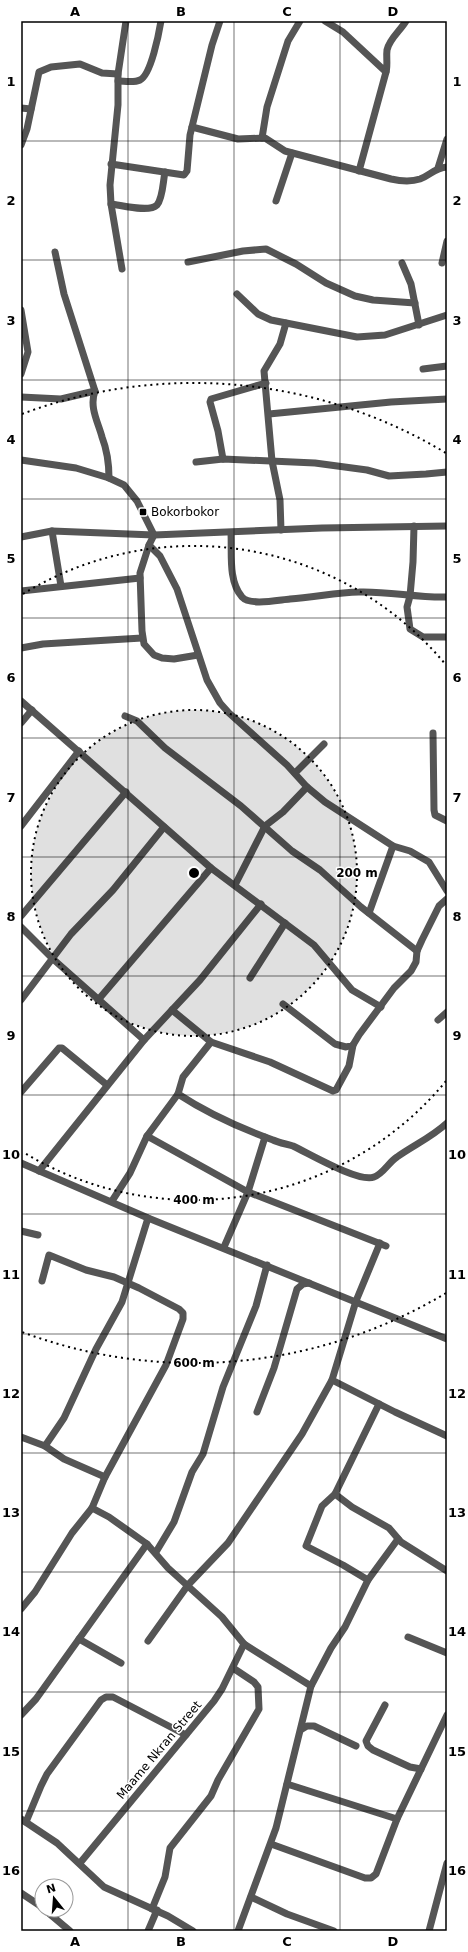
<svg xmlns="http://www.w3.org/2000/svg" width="468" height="1952" font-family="'DejaVu Sans',sans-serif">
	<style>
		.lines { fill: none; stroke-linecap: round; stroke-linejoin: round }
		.minor { stroke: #555; stroke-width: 7 }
		.grid { fill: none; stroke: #000; stroke-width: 1; stroke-opacity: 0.55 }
		.ring { fill: none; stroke: #000; stroke-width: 2; stroke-dasharray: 2 4 }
		.poi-dot { fill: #000; stroke: #fff; stroke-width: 1.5 }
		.labels { text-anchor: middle; stroke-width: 3; stroke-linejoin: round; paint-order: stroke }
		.poi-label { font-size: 12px; fill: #000; stroke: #fff; text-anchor: start }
		.street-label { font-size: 12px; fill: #000; stroke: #fff }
		.centre { fill: #000; stroke: #fff; stroke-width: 2 }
		.ring-label { font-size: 12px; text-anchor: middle; font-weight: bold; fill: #000; stroke: #fff; stroke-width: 3; stroke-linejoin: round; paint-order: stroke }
		.neatline { fill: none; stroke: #000; stroke-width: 1.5 }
		.grid-label { font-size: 13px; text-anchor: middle; font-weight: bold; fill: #000 }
	</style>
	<rect width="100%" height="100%" fill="#fff"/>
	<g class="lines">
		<!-- minor -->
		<g class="minor">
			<path d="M325 21 343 32 386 72C388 64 386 58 387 50 389 39 401 30 406 21"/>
			<path d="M118 81C124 81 134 83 140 80 151 75 159 33 161 21"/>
			<path d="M21 108 31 109"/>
			<path d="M192 127 238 139 265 138 285 151 391 179C400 181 411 182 420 179 431 175 434 168 447 167"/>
			<path d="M262 138 267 107 288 41 300 21"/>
			<path d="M21 145 27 129 39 72 51 67 80 64 102 73 118 74"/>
			<path d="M111 164 184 175 187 171 190 135 212 45 220 21"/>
			<path d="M438 168 447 139"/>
			<path d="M359 171 386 72"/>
			<path d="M276 201 292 153"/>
			<path d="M111 204C121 205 149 213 157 205 163 198 163 181 165 172"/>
			<path d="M55 252 64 294 95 391C89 407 98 422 102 437 107 450 109 464 109 478"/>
			<path d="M188 262 243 251 266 249 296 264 326 283 355 296 373 300 415 303"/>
			<path d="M402 263 411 284 419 325"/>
			<path d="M442 263 447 241"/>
			<path d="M122 269 111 204 110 185 118 105V74L126 21"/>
			<path d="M237 294 258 314 271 320 357 337 385 335 447 315"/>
			<path d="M21 310 28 352 21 374"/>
			<path d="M423 369 447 366"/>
			<path d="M21 397 61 399 95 391"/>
			<path d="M269 414 391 402 447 399"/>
			<path d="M223 459 218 431 210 402 211 399 266 383"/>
			<path d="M21 460 76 468 109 478 124 485 137 501 154 535"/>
			<path d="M196 462 223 459 315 463 367 470 389 476 426 474 447 472"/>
			<path d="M414 526 413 562 410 596 407 607 410 629 423 637H447"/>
			<path d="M281 530 280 500 272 461 264 371 280 344 286 323"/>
			<path d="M52 531 61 586"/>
			<path d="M231 533C232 553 228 581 242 597 250 606 278 600 290 599 313 598 336 592 359 592 389 591 417 598 447 597"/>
			<path d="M154 535 149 545 160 556 177 589 207 680 220 703 229 713 287 765 307 787 325 802 393 846 410 851 429 862 447 891"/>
			<path d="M21 537 52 531 154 535 322 528 447 526"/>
			<path d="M149 545 140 573 142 631 144 644 154 655 162 658 174 659 198 655"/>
			<path d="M21 591 140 578"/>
			<path d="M21 648 43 644 142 638"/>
			<path d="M21 701 211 868 314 945 352 990 381 1007"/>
			<path d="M125 716 137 721 165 748 241 806 292 851 320 870 361 907 417 951"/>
			<path d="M21 723 32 710"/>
			<path d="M433 733 434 810 435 815 447 821"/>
			<path d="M295 773 324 744"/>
			<path d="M21 826 79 751"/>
			<path d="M235 885 265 826 283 812 307 787"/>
			<path d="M369 913 393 846"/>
			<path d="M21 916 126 792"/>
			<path d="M21 927 53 959 144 1040"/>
			<path d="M250 978 285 923"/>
			<path d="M21 1000 71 934 113 890 164 827"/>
			<path d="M98 1000 211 868"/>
			<path d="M283 1004 335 1044 346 1047 353 1045 359 1035 394 988 411 971 416 962 417 951 422 940 439 906 447 899"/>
			<path d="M172 1010 211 1042 270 1062 333 1091 336 1090 349 1066 353 1045"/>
			<path d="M438 1020 447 1012"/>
			<path d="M21 1092 59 1048H62L107 1085"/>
			<path d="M178 1094C207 1113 240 1128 273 1140 279 1143 287 1144 293 1146 310 1154 359 1183 374 1177 383 1174 389 1162 397 1157 414 1145 432 1137 447 1123"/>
			<path d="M147 1136 248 1192 386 1246"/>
			<path d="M21 1163 148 1218 447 1339"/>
			<path d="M39 1171 144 1040 200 980 261 904"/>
			<path d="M112 1201 130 1173 147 1136 178 1094 183 1077 211 1042"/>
			<path d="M21 1231 38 1235"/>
			<path d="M380 1243 356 1301 332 1380 395 1412 447 1436"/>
			<path d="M224 1247 248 1192 265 1137"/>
			<path d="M379 1404 335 1494 352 1507 389 1528 401 1542 447 1571"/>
			<path d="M257 1412 274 1368 297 1289 303 1284 309 1283"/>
			<path d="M21 1437 45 1446 64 1418 96 1349 122 1302 148 1218"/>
			<path d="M45 1446 64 1459 105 1477"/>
			<path d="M335 1494 322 1506 306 1546 343 1565 368 1580"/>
			<path d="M92 1508 109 1517 147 1544 168 1568 222 1617 244 1644 311 1686"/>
			<path d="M156 1552 174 1522 192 1472 203 1454 223 1387 256 1306 267 1265"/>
			<path d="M21 1609 35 1592 72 1533 92 1508 105 1477 166 1365 183 1319V1313L179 1309 139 1288 114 1277 86 1270 49 1255 42 1281"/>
			<path d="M408 1637 447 1653"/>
			<path d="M79 1639 121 1663"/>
			<path d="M148 1641 188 1585 228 1543 302 1434 332 1380"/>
			<path d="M385 1705 366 1741 368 1746 373 1750 410 1767 421 1769"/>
			<path d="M21 1715 36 1699 147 1544"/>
			<path d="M302 1729 307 1726H314L356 1746"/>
			<path d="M287 1784 397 1819"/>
			<path d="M21 1819 57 1843 104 1887 168 1916 193 1931"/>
			<path d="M26 1822 41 1786 47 1774 101 1700 106 1697H113L186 1735"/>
			<path d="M271 1844 365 1878H371L376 1874 397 1819 447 1715"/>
			<path d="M80 1863 214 1701 222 1689 244 1644"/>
			<path d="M21 1893 42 1907"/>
			<path d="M251 1897 287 1914 334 1931"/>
			<path d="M152 1909 165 1877 170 1848 211 1796 218 1780 259 1709 258 1687 254 1682 233 1668"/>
			<path d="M45 1910 70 1931"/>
			<path d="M148 1931 157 1910"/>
			<path d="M238 1931 276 1828 311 1686 331 1648 345 1627 368 1580 398 1539"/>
			<path d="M429 1931 447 1863"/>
		</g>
	</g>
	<!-- grid -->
	<path class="grid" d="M128 21V1931M234 21V1931M340 21V1931M21 141H447M21 260H447M21 380H447M21 499H447M21 618H447M21 738H447M21 857H447M21 976H447M21 1095H447M21 1214H447M21 1334H447M21 1453H447M21 1572H447M21 1692H447M21 1811H447"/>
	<!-- distance rings -->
	<circle cx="194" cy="873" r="163" fill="#000" fill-opacity=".12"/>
	<g class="ring">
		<circle cx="194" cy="873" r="163"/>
		<path d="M446 1081A327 327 0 0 1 23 1152M23 594A327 327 0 0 1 446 665"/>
		<path d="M446 1293A490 490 0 0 1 22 1332M22 414A490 490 0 0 1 446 453"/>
	</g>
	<!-- markers -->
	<rect class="poi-dot" x="139" y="508" width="8" height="8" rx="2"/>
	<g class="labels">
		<!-- poi labels -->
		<g class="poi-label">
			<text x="151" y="516">Bokorbokor</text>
		</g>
		<!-- street labels -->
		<g class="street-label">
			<text transform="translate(159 1750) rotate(-50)" y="4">Maame Nkran Street</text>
		</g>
	</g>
	<circle cx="194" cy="873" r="6" class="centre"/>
	<g class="ring-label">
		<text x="357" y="877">200 m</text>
		<text x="194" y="1204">400 m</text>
		<text x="194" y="1367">600 m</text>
	</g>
	<!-- border -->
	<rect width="468" height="1952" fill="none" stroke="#ffffff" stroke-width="44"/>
	<!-- north arrow -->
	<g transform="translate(54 1898) rotate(343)"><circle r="19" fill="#ffffff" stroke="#999999"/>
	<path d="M0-3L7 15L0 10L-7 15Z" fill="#000000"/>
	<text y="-6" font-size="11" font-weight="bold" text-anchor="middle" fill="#000000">N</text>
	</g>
	<rect x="22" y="22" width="424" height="1908" class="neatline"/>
	<g class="grid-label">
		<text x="75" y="16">A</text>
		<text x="181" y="16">B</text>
		<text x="287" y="16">C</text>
		<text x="393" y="16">D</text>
		<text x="11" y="86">1</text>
		<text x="457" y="86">1</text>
		<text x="11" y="205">2</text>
		<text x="457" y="205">2</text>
		<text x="11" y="325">3</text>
		<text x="457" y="325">3</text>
		<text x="11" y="444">4</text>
		<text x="457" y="444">4</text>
		<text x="11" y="563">5</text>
		<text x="457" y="563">5</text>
		<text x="11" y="682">6</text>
		<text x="457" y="682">6</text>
		<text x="11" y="802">7</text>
		<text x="457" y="802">7</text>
		<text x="11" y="921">8</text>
		<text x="457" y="921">8</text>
		<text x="11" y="1040">9</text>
		<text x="457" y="1040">9</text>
		<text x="11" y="1159">10</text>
		<text x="457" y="1159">10</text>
		<text x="11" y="1279">11</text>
		<text x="457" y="1279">11</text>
		<text x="11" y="1398">12</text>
		<text x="457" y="1398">12</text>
		<text x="11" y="1517">13</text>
		<text x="457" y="1517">13</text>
		<text x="11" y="1636">14</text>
		<text x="457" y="1636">14</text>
		<text x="11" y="1756">15</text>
		<text x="457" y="1756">15</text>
		<text x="11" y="1875">16</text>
		<text x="457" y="1875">16</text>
		<text x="75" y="1946">A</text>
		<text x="181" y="1946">B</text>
		<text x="287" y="1946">C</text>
		<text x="393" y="1946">D</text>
	</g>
</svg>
